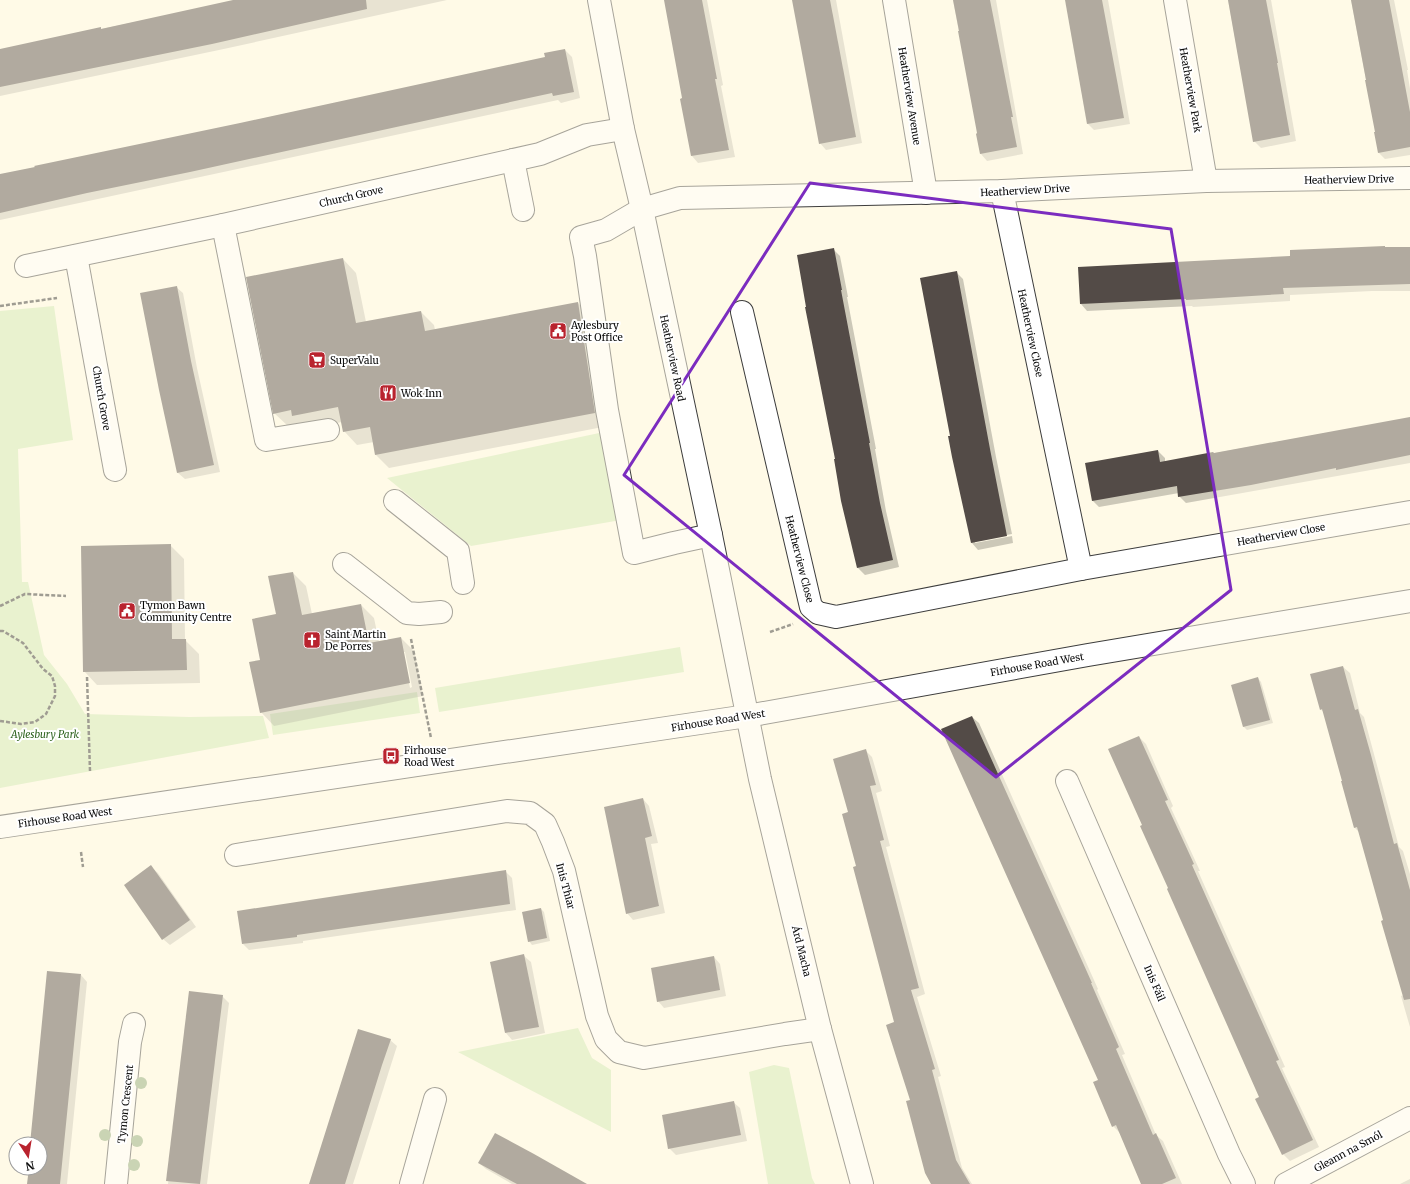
<svg xmlns="http://www.w3.org/2000/svg" width="1410" height="1184" font-family="Merriweather,serif">
	<style>
		.grass { fill: #cfe8b2 }
		.shadow { fill: #0003; fill-rule: evenodd }
		.building { fill: #534b47 }
		.lines { fill: none; stroke-linecap: round; stroke-linejoin: round }
		.minor-casing { stroke: #3d3d3d; stroke-width: 24 }
		.path { stroke: #2c2c2c; stroke-width: 2.5; stroke-dasharray: 4 2; stroke-linecap: butt }
		.minor { stroke: #fff; stroke-width: 22 }
		.tree { fill: #8ba677 }
		.marked { fill: none; stroke: #7b2cbf; stroke-width: 3; stroke-linejoin: round }
		.labels { text-anchor: middle; stroke-width: 4; stroke-linejoin: round; paint-order: stroke }
		.street-label { font-size: 10px; fill: #0a0a0a; stroke: #fff }
		.poi-label { font-size: 10px; fill: #0a0a0a; stroke: #fff; text-anchor: start }
		.park-label { font-size: 10px; font-style: italic; fill: #2c611c; stroke: #fff }
	</style>
	<rect width="100%" height="100%" fill="#fffae7"/>
	<!-- grass -->
	<g class="grass">
		<path d="M54 306 73 440 18 449 22 582H28L44 655 67 684 85 714 189 717 263 716 269 738 0 788V311Z"/>
		<path d="M604 432 621 520 471 546 387 478Z"/>
		<path d="M680 647 684 672 439 712 435 688Z"/>
		<path d="M417 692 420 713 273 735 270 714Z"/>
		<path d="M578 1028 592 1058 611 1070V1132L458 1052Z"/>
		<path d="M774 1065 789 1068 812 1178 815 1184H768L749 1072Z"/>
	</g>
	<!-- shadow -->
	<g class="shadow">
		<path d="M241 0H447L219 50 0 96V50Z"/>
		<path d="M665 0H707L723 85 721 86 735 157 698 163 692 156 681 100 684 99Z"/>
		<path d="M794 0H836L862 143 826 150 820 143Z"/>
		<path d="M953 0H996L1023 154 987 161 981 154 977 134H978Z"/>
		<path d="M1066 0H1108L1130 124 1094 130 1088 124Z"/>
		<path d="M1228 0H1271L1296 141 1261 148 1254 141Z"/>
		<path d="M1351 0H1394L1408 70H1407L1410 89V155L1385 159 1379 153 1376 133Z"/>
		<path d="M565 50 572 57 580 98 561 103 558 100 0 220V175L546 58Z"/>
		<path d="M1410 247V291H1372L1290 295V301L1193 307 1192 306 1087 311 1081 304 1291 257Z"/>
		<path d="M834 250 840 256 848 297H847L876 449H875L886 511 899 567 865 575 858 568 842 501Z"/>
		<path d="M343 259 356 273 366 322 421 312 434 325 435 330 578 303 591 316 608 426 389 468 376 455 374 442 357 445 344 431 342 422 306 429 288 426 274 413Z"/>
		<path d="M957 273 963 279 996 457 1012 534 975 541V543L1012 536 1013 543 978 550 972 543 951 436Z"/>
		<path d="M176 287 183 293 197 368 220 472 185 479 178 473 172 442Z"/>
		<path d="M1410 418V463L1186 503 1179 496V493L1099 507 1092 500 1158 451 1165 458V462Z"/>
		<path d="M170 545 184 559 185 640 199 654 200 683 97 685 84 671Z"/>
		<path d="M293 573 306 586 312 614 361 605 374 618 379 642 401 638 414 651 423 696 274 726 261 712V660ZM403 652H405L412 687 410 688Z"/>
		<path d="M1343 667 1350 673 1360 713 1364 717 1399 847 1403 851 1410 874V1027L1401 996 1404 995 1360 833 1355 828 1324 712 1320 709Z"/>
		<path d="M1258 678 1261 682 1273 723 1247 730 1244 727 1232 686Z"/>
		<path d="M972 717 979 723 1098 989 1097 990 1125 1054 1122 1055 1156 1135 1163 1141 1182 1184H1142L1120 1133 1113 1126 1099 1080Z"/>
		<path d="M1139 737 1146 744 1173 806 1171 808 1200 871H1198L1285 1067 1282 1068 1319 1147 1290 1161 1283 1154 1261 1098 1170 889 1143 825Z"/>
		<path d="M866 751 872 757 882 791 876 793 890 846 886 847 925 994 917 997 941 1076 938 1077 962 1168 972 1184H933L911 1101 895 1023 857 867 849 812Z"/>
		<path d="M643 799 649 806 658 843 651 844 665 913 633 920 627 913Z"/>
		<path d="M151 867 158 873 196 927 170 945 163 939Z"/>
		<path d="M505 871 512 878 516 910 303 941V943L249 950 243 944Z"/>
		<path d="M541 909 544 912 550 941 532 945 529 941Z"/>
		<path d="M524 956 531 962 545 1033 512 1040 506 1033 491 963Z"/>
		<path d="M714 957 720 964 726 996 664 1008 658 1001Z"/>
		<path d="M81 975 87 982 67 1184H28L30 1168H40V1144H31Z"/>
		<path d="M190 992 222 996 229 1003 207 1184H168Z"/>
		<path d="M390 1040 397 1046 353 1184H310Z"/>
		<path d="M733 1102 740 1108 747 1141 676 1155 669 1148Z"/>
		<path d="M479 1163 585 1184H512L486 1169Z"/>
		<path d="M1410 1179V1184H1400Z"/>
	</g>
	<!-- building -->
	<g class="building">
		<path d="M233 0H366L367 9 212 44 0 87V49L101 27V29Z"/>
		<path d="M664 0H702L717 79H715L729 150 691 156 680 99 682 98Z"/>
		<path d="M792 0H830L856 137 819 144Z"/>
		<path d="M953 0H990L1013 117H1011L1017 147 980 154 976 134 977 133 958 31H959Z"/>
		<path d="M1065 0H1102L1124 118 1087 124Z"/>
		<path d="M1228 0H1266L1278 63H1277L1290 135 1253 142Z"/>
		<path d="M1351 0H1389L1410 112V147L1378 153 1374 132H1375L1365 80H1366Z"/>
		<path d="M565 49 574 92 553 96 552 93 190 172 87 193 0 213V174L35 167 34 166 240 123 545 57 544 53Z"/>
		<path d="M1385 246V247H1410V284L1283 288 1284 294 1186 300V299L1080 304 1078 267 1290 256V250Z"/>
		<path d="M834 248 842 290H841L870 443H869L880 503 893 560 857 568 841 501 834 459H835L805 307H806L797 255Z"/>
		<path d="M343 258 356 323 421 311 425 331 578 302 595 413 375 455 370 427 343 432 338 407 292 416 291 410 273 414 246 277Z"/>
		<path d="M957 271 990 449 1007 536 971 543 952 457 948 436H950L920 278Z"/>
		<path d="M177 286 191 361 214 465 177 473 159 390 140 293Z"/>
		<path d="M1410 417V455L1336 470V468L1251 485 1178 497 1177 486 1092 501 1085 463 1158 450 1160 462 1213 452 1214 453Z"/>
		<path d="M171 544 172 639H186L187 670 83 672 81 546Z"/>
		<path d="M293 572 302 615 361 604 369 643 401 637 410 683 260 713 249 662 260 660 252 619 276 614 268 576Z"/>
		<path d="M1343 666 1355 710 1358 709 1371 755 1394 844 1397 843 1410 890V999L1404 1000 1381 921 1383 920 1357 827 1354 828 1341 781H1342L1322 709 1320 710 1310 674Z"/>
		<path d="M1258 677 1270 720 1243 727 1231 685Z"/>
		<path d="M972 716 1092 983H1091L1119 1047 1116 1049 1153 1135 1156 1133 1176 1178 1162 1184H1141L1116 1125 1112 1127 1093 1082 1098 1080 941 729Z"/>
		<path d="M1139 736 1168 800 1165 801 1194 864 1192 865 1279 1060 1276 1061 1313 1140 1282 1155 1255 1099 1259 1097 1167 889 1168 888 1140 826 1142 825 1108 749Z"/>
		<path d="M866 749 876 785 870 786 884 840 880 841 919 988 911 990 935 1069 932 1070 956 1160 970 1184H931L925 1173 906 1101 910 1100 886 1025 894 1022 853 867 856 866 842 814 848 812 833 759Z"/>
		<path d="M643 798 652 836 645 838 659 906 626 914 604 807Z"/>
		<path d="M151 865 190 920 162 940 124 885Z"/>
		<path d="M506 870 510 904 297 935V937L242 944 237 911Z"/>
		<path d="M541 908 547 938 528 942 522 912Z"/>
		<path d="M524 954 539 1027 505 1033 490 962Z"/>
		<path d="M714 956 720 990 657 1002 651 968Z"/>
		<path d="M47 971 81 974 60 1184H27L29 1168H40V1144H30Z"/>
		<path d="M189 991 223 995 200 1184 166 1181Z"/>
		<path d="M358 1029 391 1039 382 1065 345 1184H309Z"/>
		<path d="M734 1101 741 1135 668 1149 662 1115Z"/>
		<path d="M495 1133 534 1154 587 1184H517L478 1163Z"/>
	</g>
	<g class="lines">
		<defs>
			<g id="minor">
				<path d="M599 0 623 129 642 209 711 535 760 779 820 1029 862 1184"/>
				<path d="M894 0 926 193"/>
				<path d="M1175 0 1206 181"/>
				<path d="M513 160 523 210"/>
				<path d="M1002 191 1081 569"/>
				<path d="M223 225 266 440 328 430"/>
				<path d="M76 256 115 470"/>
				<path d="M26 266 223 225 540 154 587 135 623 129"/>
				<path d="M742 312 811 607 818 613 836 617 1081 569 1410 512"/>
				<path d="M395 501 458 551 463 583"/>
				<path d="M711 535 674 543 634 553 607 410 585 256 581 237 606 230 642 209 680 198 1002 191 1206 181 1410 178"/>
				<path d="M344 564 407 613 419 614 441 612"/>
				<path d="M1067 781 1229 1154 1244 1184"/>
				<path d="M0 827 747 716 1088 655 1410 601"/>
				<path d="M236 855 507 811 530 813 545 824 553 842 564 871 597 1016 606 1039 619 1052 644 1058 785 1034 820 1029"/>
				<path d="M116 1184 130 1042 134 1024"/>
				<path d="M411 1184 435 1099"/>
				<path d="M1286 1184 1410 1118"/>
			</g>
		</defs>
		<!-- minor casing -->
		<use href="#minor" class="minor-casing"/>
		<!-- path -->
		<g class="path">
			<path d="M0 306 57 298"/>
			<path d="M0 606 25 594 66 596"/>
			<path d="M0 631H3L23 643 43 669 52 676 55 686V696L46 714 35 722 21 724 0 721"/>
			<path d="M770 632 793 624"/>
			<path d="M411 639 431 738"/>
			<path d="M87 677 90 771"/>
			<path d="M81 852 83 867"/>
		</g>
		<!-- minor -->
		<use href="#minor" class="minor"/>
	</g>
	<!-- trees -->
	<g class="tree">
		<circle cx="141" cy="1083" r="6"/>
		<circle cx="105" cy="1135" r="6"/>
		<circle cx="137" cy="1141" r="6"/>
		<circle cx="134" cy="1165" r="6"/>
	</g>
	<!-- marked area -->
	<path d="M0 0H1410V1184H0ZM810 183 1171 229 1231 590 996 777 624 475Z" fill="#fffae7" fill-opacity=".55" fill-rule="evenodd"/>
	<path class="marked" d="M810 183 1171 229 1231 590 996 777 624 475Z"/>
	<!-- icons -->
	<defs>
		<symbol id="civic-square" viewBox="-11 -11 22 22"><rect x="-9" y="-9" width="18" height="18" rx="4" fill="#b9232e" stroke="#fff"/><path d="M-.6-6.5H3V-4.5H.6V-3L4-1V1h2V6H-6V1h2V-1L-.6-3ZM-1.2 2.5V6h2.4V2.5Z" fill="#fff"/></symbol>
		<symbol id="supermarket-square" viewBox="-11 -11 22 22"><rect x="-9" y="-9" width="18" height="18" rx="4" fill="#b9232e" stroke="#fff"/><path d="M-6-5.5h2.5l.6 2H6L4.5 2H-2.5L-4.4-4H-6ZM-1.5 3.2a1.3 1.3 0 1 0 .1 0ZM3 3.2a1.3 1.3 0 1 0 .1 0Z" fill="#fff"/></symbol>
		<symbol id="restaurant-square" viewBox="-11 -11 22 22"><rect x="-9" y="-9" width="18" height="18" rx="4" fill="#b9232e" stroke="#fff"/><path d="M-5-6h1v4h1v-4h1v4h1v-4h1v5L-1.5 .5V6h-2V.5L-5-1ZM5-6V6H3V1.5H1.5Q1.5-4 5-6Z" fill="#fff"/></symbol>
		<symbol id="church-square" viewBox="-11 -11 22 22"><rect x="-9" y="-9" width="18" height="18" rx="4" fill="#b9232e" stroke="#fff"/><path d="M-1.2-6h2.4v3.5h3.3v2.4h-3.3V6h-2.4V-.1h-3.3v-2.4h3.3Z" fill="#fff"/></symbol>
		<symbol id="bus-square" viewBox="-11 -11 22 22"><rect x="-9" y="-9" width="18" height="18" rx="4" fill="#b9232e" stroke="#fff"/><path d="M-5-6H5V4H4V6H2V4H-2V6H-4V4H-5ZM-3.5-4V0h7V-4ZM-3.5 1.2v1.5H-2V1.2ZM2 1.2v1.5H3.5V1.2Z" fill="#fff"/></symbol>
	</defs>
	<g fill-rule="evenodd">
		<use href="#civic-square" x="548" y="321" width="20" height="20"/>
		<use href="#supermarket-square" x="307" y="350" width="20" height="20"/>
		<use href="#restaurant-square" x="378" y="383" width="20" height="20"/>
		<use href="#civic-square" x="117" y="601" width="20" height="20"/>
		<use href="#church-square" x="302" y="630" width="20" height="20"/>
		<use href="#bus-square" x="381" y="746" width="20" height="20"/>
	</g>
	<g class="labels">
		<!-- street labels -->
		<g class="street-label">
			<text transform="translate(1191 90) rotate(80)" y="4">Heatherview Park</text>
			<text transform="translate(910 96) rotate(81)" y="4">Heatherview Avenue</text>
			<text transform="translate(1349 179) rotate(-1)" y="4">Heatherview Drive</text>
			<text transform="translate(1025 190) rotate(-3)" y="4">Heatherview Drive</text>
			<text transform="translate(351 196) rotate(-13)" y="4">Church Grove</text>
			<text transform="translate(1031 333) rotate(78)" y="4">Heatherview Close</text>
			<text transform="translate(673 358) rotate(78)" y="4">Heatherview Road</text>
			<text transform="translate(102 398) rotate(80)" y="4">Church Grove</text>
			<text transform="translate(1281 534) rotate(-10)" y="4">Heatherview Close</text>
			<text transform="translate(800 559) rotate(76)" y="4">Heatherview Close</text>
			<text transform="translate(1037 664) rotate(-10)" y="4">Firhouse Road West</text>
			<text transform="translate(718 720) rotate(-9)" y="4">Firhouse Road West</text>
			<text transform="translate(65 817) rotate(-8)" y="4">Firhouse Road West</text>
			<text transform="translate(566 886) rotate(75)" y="4">Inis Thiar</text>
			<text transform="translate(802 951) rotate(76)" y="4">Árd Macha</text>
			<text transform="translate(1155 983) rotate(67)" y="4">Inis Fáil</text>
			<text transform="translate(125 1104) rotate(-84)" y="4">Tymon Crescent</text>
			<text transform="translate(1348 1151) rotate(-28)" y="4">Gleann na Smól</text>
		</g>
		<!-- poi labels -->
		<g class="poi-label">
			<text x="571" y="329">Aylesbury<tspan x="571" dy="12">Post Office</tspan></text>
			<text x="330" y="364">SuperValu</text>
			<text x="401" y="397">Wok Inn</text>
			<text x="140" y="609">Tymon Bawn<tspan x="140" dy="12">Community Centre</tspan></text>
			<text x="325" y="638">Saint Martin<tspan x="325" dy="12">De Porres</tspan></text>
			<text x="404" y="754">Firhouse<tspan x="404" dy="12">Road West</tspan></text>
		</g>
		<!-- park labels -->
		<g class="park-label">
			<text x="45" y="738">Aylesbury Park</text>
		</g>
	</g>
	<!-- north arrow -->
	<g transform="translate(28 1156) rotate(168)"><circle r="19" fill="#ffffff" stroke="#9d9d9d"/>
	<path d="M0-3L7 15L0 10L-7 15Z" fill="#b9232e"/>
	<text y="-6" font-size="11" font-weight="bold" text-anchor="middle" fill="#0a0a0a">N</text>
	</g>
</svg>
